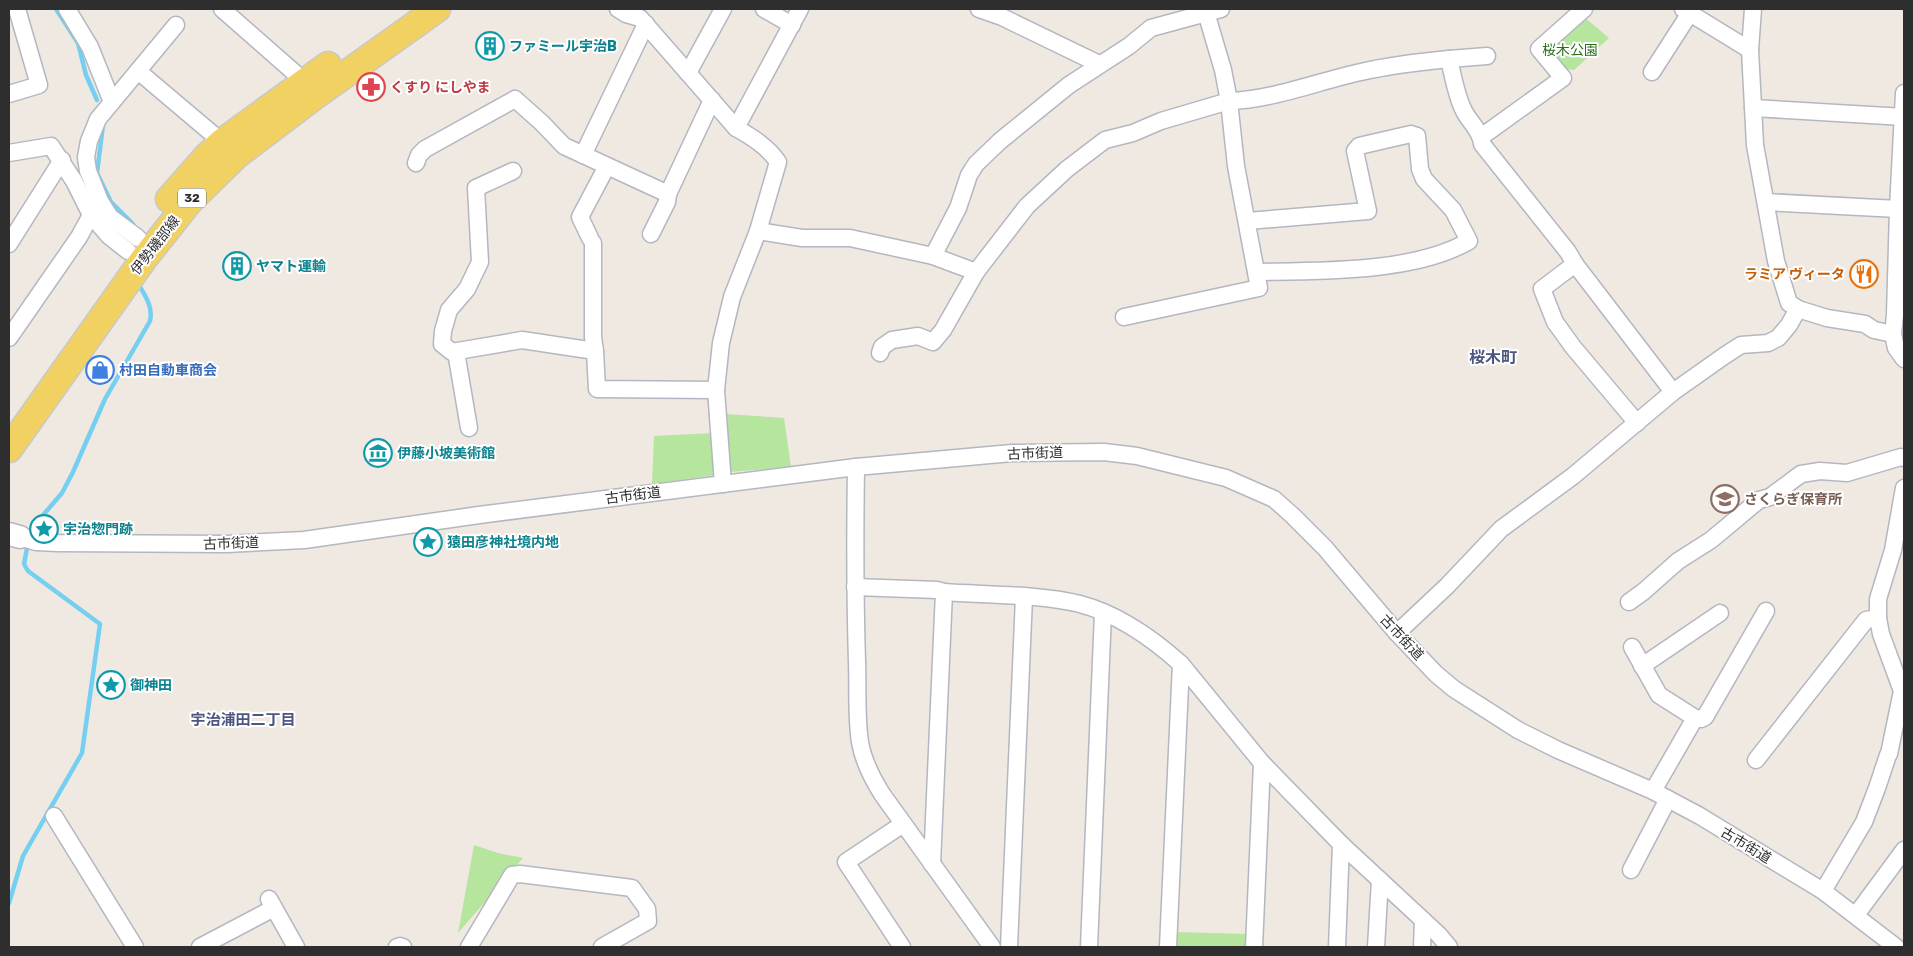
<svg xmlns="http://www.w3.org/2000/svg" width="1913" height="956" font-family="Rubik,'Noto Sans JP',sans-serif">
	<style>
		.green { fill: #b6e59e }
		.lines { fill: none; stroke-linecap: round; stroke-linejoin: round }
		.stream { stroke: #75cff0; stroke-width: 4.5 }
		.street-casing { stroke: #b4b7c1; stroke-width: 19 }
		.secondary-casing { stroke: #b4b7c1; stroke-width: 25 }
		.primary-casing { stroke: #c9c9c9; stroke-width: 29 }
		.street { stroke: #fff; stroke-width: 16 }
		.secondary { stroke: #fff; stroke-width: 22 }
		.primary { stroke: #f2d163; stroke-width: 26 }
		.labels { text-anchor: middle; stroke-width: 4; stroke-linejoin: round; paint-order: stroke }
		.shield { fill: #fff; stroke: #6d6d6d; stroke-width: 1 }
		.shield-label { font-size: 12px; font-weight: bold; fill: #2e2e2e }
		.culture-label { font-size: 14px; font-weight: bold; fill: #0d838f; stroke: #fff; text-anchor: start }
		.park-label { font-size: 14px; fill: #2c6e1b; stroke: #fff }
		.health-label { font-size: 14px; font-weight: bold; fill: #be3a42; stroke: #fff; text-anchor: start }
		.street-label { font-size: 14px; fill: #2e2e2e; stroke: #fff }
		.food-label { font-size: 14px; font-weight: bold; fill: #c56008; stroke: #fff; text-anchor: end }
		.shop-label { font-size: 14px; font-weight: bold; fill: #366cbe; stroke: #fff; text-anchor: start }
		.education-label { font-size: 14px; font-weight: bold; fill: #785e54; stroke: #fff; text-anchor: start }
		.neighbourhood-label { font-size: 15px; font-weight: bold; fill: #4d5680; stroke: #fff }
		.quarter-label { font-size: 16px; font-weight: bold; fill: #4d5680; stroke: #fff }
	</style>
	<rect width="100%" height="100%" fill="#efe9e1"/>
	<!-- green -->
	<g class="green">
		<path d="M1583 16 1609 38 1574 70 1564 69 1549 54 1550 45Z"/>
		<path d="M726 414 784 418 791 467 730 472Z"/>
		<path d="M715 433V475L652 484 654 436Z"/>
		<path d="M474 845 498 853 523 858 458 933Z"/>
		<path d="M1174 932 1248 934 1247 947H1174Z"/>
	</g>
	<g class="lines">
		<!-- stream -->
		<g class="stream">
			<path d="M56 9 78 43 86 75 97 100"/>
			<path d="M103 125 97 173 111 202 133 224"/>
			<path d="M30 535 38 521 62 493 73 472 105 399 150 321C153 307 146 297 139 285"/>
			<path d="M9 903 23 856 82 753 100 624 28 571 24 564 28 543"/>
		</g>
		<defs>
			<g id="street">
				<path d="M67 9 90 47 112 102"/>
				<path d="M222 9 304 81 309 88"/>
				<path d="M618 9 626 14 640 18 736 128C752 137 768 147 778 162L758 231 732 297 721 343 716 390 723 484"/>
				<path d="M764 9 792 25"/>
				<path d="M979 9 1002 17 1099 64"/>
				<path d="M1683 9 1750 50"/>
				<path d="M1753 9 1750 50 1755 145 1776 261 1789 303 1798 309 1827 318 1865 324 1874 330 1893 334"/>
				<path d="M1449 59 1487 56"/>
				<path d="M138 71 222 142"/>
				<path d="M1652 72 1690 13"/>
				<path d="M688 73 723 9"/>
				<path d="M1904 93 1898 209 1895 315 1893 334 1896 348 1904 359"/>
				<path d="M9 94 39 85 17 9"/>
				<path d="M1753 108 1904 117"/>
				<path d="M736 128 800 9"/>
				<path d="M1481 137 1563 78 1539 49 1584 9"/>
				<path d="M9 153 51 146 74 181 91 215 109 236 128 251"/>
				<path d="M583 155 646 24"/>
				<path d="M416 163 419 155 425 149 515 99 542 123 564 146 668 194 712 100"/>
				<path d="M513 171 476 188 480 262 467 289 449 310 443 331 442 344 452 352 522 340 595 351 597 389 716 390"/>
				<path d="M1766 202 1898 209"/>
				<path d="M1247 221 1368 211 1355 151 1359 146 1411 134 1417 136 1420 169 1424 179 1453 210 1469 241C1415 273 1318 271 1256 272"/>
				<path d="M758 231 802 238H850L933 256 976 272 1027 206 1067 169 1105 140 1133 133 1161 121 1229 101C1272 100 1319 81 1361 72 1390 65 1419 62 1449 59 1453 76 1456 94 1463 109 1468 121 1481 130 1482 144L1568 252 1575 264 1542 289 1555 322 1573 347 1637 423"/>
				<path d="M651 234 667 202 668 194"/>
				<path d="M138 238 110 217 100 201 88 171 86 157 89 141 98 119 176 25"/>
				<path d="M590 238 580 217 607 166"/>
				<path d="M593 243V337L595 351"/>
				<path d="M9 244 62 160"/>
				<path d="M933 256 958 208 969 175 976 164 1000 141 1069 85 1129 46 1151 28 1221 9"/>
				<path d="M1575 264 1673 392"/>
				<path d="M1124 317 1259 288 1236 166 1229 101 1223 70 1205 9"/>
				<path d="M9 338 79 237 91 215"/>
				<path d="M456 352 469 428"/>
				<path d="M880 353 882 347 892 340 918 336 933 342 943 330 976 272"/>
				<path d="M856 467C855 532 855 597 857 662 858 688 856 716 860 742 863 761 872 778 882 794L992 947"/>
				<path d="M20 537 36 542 58 543 227 544 304 540 479 515 856 467 1012 453 1104 452 1137 456 1226 478 1274 499 1292 515 1325 548 1397 633 1436 674 1454 689 1518 730 1558 750 1653 791 1700 816 1823 891 1896 947"/>
				<path d="M855 587 937 590 944 592C987 595 1039 594 1080 604 1118 614 1152 638 1181 664L1262 763 1341 844 1438 934 1449 947"/>
				<path d="M1629 602 1643 592 1678 561 1711 540 1759 500 1770 497 1801 474 1820 471 1847 473 1901 457 1904 458"/>
				<path d="M1397 633 1447 586 1501 529 1573 476 1673 392 1724 356 1741 345 1768 343 1778 338 1789 325 1798 309"/>
				<path d="M1632 647 1659 695 1695 718 1701 719 1705 717 1766 611"/>
				<path d="M1642 666 1720 613"/>
				<path d="M1756 760 1866 620 1878 618"/>
				<path d="M1653 791 1695 718"/>
				<path d="M54 816 135 947"/>
				<path d="M932 864 944 592"/>
				<path d="M1631 870 1668 799"/>
				<path d="M1823 891 1864 822 1877 788 1888 755 1889 754 1902 691 1881 634 1878 618V599L1893 550 1904 488"/>
				<path d="M269 899 296 947"/>
				<path d="M1856 915 1904 850"/>
				<path d="M200 947 274 908"/>
				<path d="M397 947 400 946 403 947"/>
				<path d="M469 947 512 875 520 874 632 888 647 909 648 921 602 947"/>
				<path d="M902 947 846 862 903 824"/>
				<path d="M1009 947 1024 597"/>
				<path d="M1089 947 1103 613"/>
				<path d="M1168 947 1181 664"/>
				<path d="M1254 947 1262 763"/>
				<path d="M1337 947 1341 844"/>
				<path d="M1376 947 1380 880"/>
				<path d="M1422 947 1423 920"/>
			</g>
			<path id="secondary" d="M9 534 20 537"/>
			<g id="primary">
				<path d="M169 199 206 157 222 142 328 65"/>
				<path d="M9 449 143 260 189 202 237 155 315 96 437 9"/>
			</g>
		</defs>
		<!-- street casing -->
		<use href="#street" class="street-casing"/>
		<!-- secondary casing -->
		<use href="#secondary" class="secondary-casing"/>
		<!-- primary casing -->
		<use href="#primary" class="primary-casing"/>
		<!-- street -->
		<use href="#street" class="street"/>
		<!-- secondary -->
		<use href="#secondary" class="secondary"/>
		<!-- primary -->
		<use href="#primary" class="primary"/>
	</g>
	<!-- icons -->
	<defs>
		<symbol id="building-ring" viewBox="-11 -11 22 22"><circle r="9.5" fill="#fff" stroke="#0f9aa8" stroke-width="1.5"/><path d="M-4-6H4V6H1V3H-1V6H-4ZM-2.5-4.3h1.7v1.8h-1.7ZM.8-4.3h1.7v1.8H.8ZM-2.5-1h1.7V.8h-1.7ZM.8-1h1.7V.8H.8Z" fill="#0f9aa8"/></symbol>
		<symbol id="pharmacy-ring" viewBox="-11 -11 22 22"><circle r="9.5" fill="#fff" stroke="#e0444e" stroke-width="1.5"/><path d="M-2-6h4v4h4v4h-4v4h-4v-4h-4v-4h4Z" fill="#e0444e"/></symbol>
		<symbol id="restaurant-ring" viewBox="-11 -11 22 22"><circle r="9.5" fill="#fff" stroke="#e8710a" stroke-width="1.5"/><path d="M-5-6h1v4h1v-4h1v4h1v-4h1v5L-1.5 .5V6h-2V.5L-5-1ZM5-6V6H3V1.5H1.5Q1.5-4 5-6Z" fill="#e8710a"/></symbol>
		<symbol id="shop-ring" viewBox="-11 -11 22 22"><circle r="9.5" fill="#fff" stroke="#3f7fe0" stroke-width="1.5"/><path d="M-5-2.5h2.3a2.7 3.5 0 0 1 5.4 0H5L5.5 6h-11ZM-1.5-2.5h3a1.5 2.3 0 0 0-3 0Z" fill="#3f7fe0"/></symbol>
		<symbol id="museum-ring" viewBox="-11 -11 22 22"><circle r="9.5" fill="#fff" stroke="#0f9aa8" stroke-width="1.5"/><path d="M0-6L6-3V-2H-6V-3ZM-5-1h2V3h-2ZM-1-1h2V3h-2ZM3-1h2V3H3ZM-6 4H6V6H-6Z" fill="#0f9aa8"/></symbol>
		<symbol id="school-ring" viewBox="-11 -11 22 22"><circle r="9.5" fill="#fff" stroke="#8d6e63" stroke-width="1.5"/><path d="M0-5L7-2L0 1L-7-2ZM-4 1L0 2.5L4 1V4Q0 6-4 4Z" fill="#8d6e63"/></symbol>
		<symbol id="sight-ring" viewBox="-11 -11 22 22"><circle r="9.5" fill="#fff" stroke="#0f9aa8" stroke-width="1.5"/><path d="M0-6L1.8-2.2L6-1.7L2.9 1.2L3.7 5.4L0 3.3L-3.7 5.4L-2.9 1.2L-6-1.7L-1.8-2.2Z" fill="#0f9aa8"/></symbol>
	</defs>
	<g fill-rule="evenodd">
		<use href="#building-ring" x="474" y="30" width="32" height="32"/>
		<use href="#pharmacy-ring" x="355" y="71" width="32" height="32"/>
		<use href="#building-ring" x="221" y="250" width="32" height="32"/>
		<use href="#restaurant-ring" x="1848" y="258" width="32" height="32"/>
		<use href="#shop-ring" x="84" y="354" width="32" height="32"/>
		<use href="#museum-ring" x="362" y="437" width="32" height="32"/>
		<use href="#school-ring" x="1709" y="483" width="32" height="32"/>
		<use href="#sight-ring" x="28" y="513" width="32" height="32"/>
		<use href="#sight-ring" x="412" y="526" width="32" height="32"/>
		<use href="#sight-ring" x="95" y="669" width="32" height="32"/>
	</g>
	<g class="labels">
		<!-- shield labels -->
		<rect class="shield" x="178" y="188.5" width="28" height="19" rx="4"/>
		<g class="shield-label">
			<text x="192" y="202">32</text>
		</g>
		<!-- culture labels -->
		<g class="culture-label">
			<text x="509" y="51">ファミール宇治B</text>
			<text x="256" y="271">ヤマト運輸</text>
			<text x="397" y="458">伊藤小坡美術館</text>
			<text x="63" y="534">宇治惣門跡</text>
			<text x="447" y="547">猿田彦神社境内地</text>
			<text x="130" y="690">御神田</text>
		</g>
		<!-- park labels -->
		<g class="park-label">
			<text x="1570" y="55">桜木公園</text>
		</g>
		<!-- health labels -->
		<g class="health-label">
			<text x="390" y="92">くすり にしやま</text>
		</g>
		<!-- street labels -->
		<g class="street-label">
			<text transform="translate(155 245) rotate(-52)" y="5">伊勢磯部線</text>
			<text transform="translate(1035 453) rotate(-2)" y="5">古市街道</text>
			<text transform="translate(633 495) rotate(-7)" y="5">古市街道</text>
			<text transform="translate(231 543) rotate(-2)" y="5">古市街道</text>
			<text transform="translate(1402 637) rotate(47)" y="5">古市街道</text>
			<text transform="translate(1746 845) rotate(31)" y="5">古市街道</text>
		</g>
		<!-- food labels -->
		<g class="food-label">
			<text x="1845" y="279">ラミア ヴィータ</text>
		</g>
		<!-- shop labels -->
		<g class="shop-label">
			<text x="119" y="375">村田自動車商会</text>
		</g>
		<!-- education labels -->
		<g class="education-label">
			<text x="1744" y="504">さくらぎ保育所</text>
		</g>
		<!-- neighbourhood labels -->
		<g class="neighbourhood-label">
			<text x="243" y="725">宇治浦田二丁目</text>
		</g>
		<!-- quarter labels -->
		<g class="quarter-label">
			<text x="1493" y="363">桜木町</text>
		</g>
	</g>
	<!-- border -->
	<rect width="1913" height="956" fill="none" stroke="#2e2e2e" stroke-width="20"/>
</svg>
